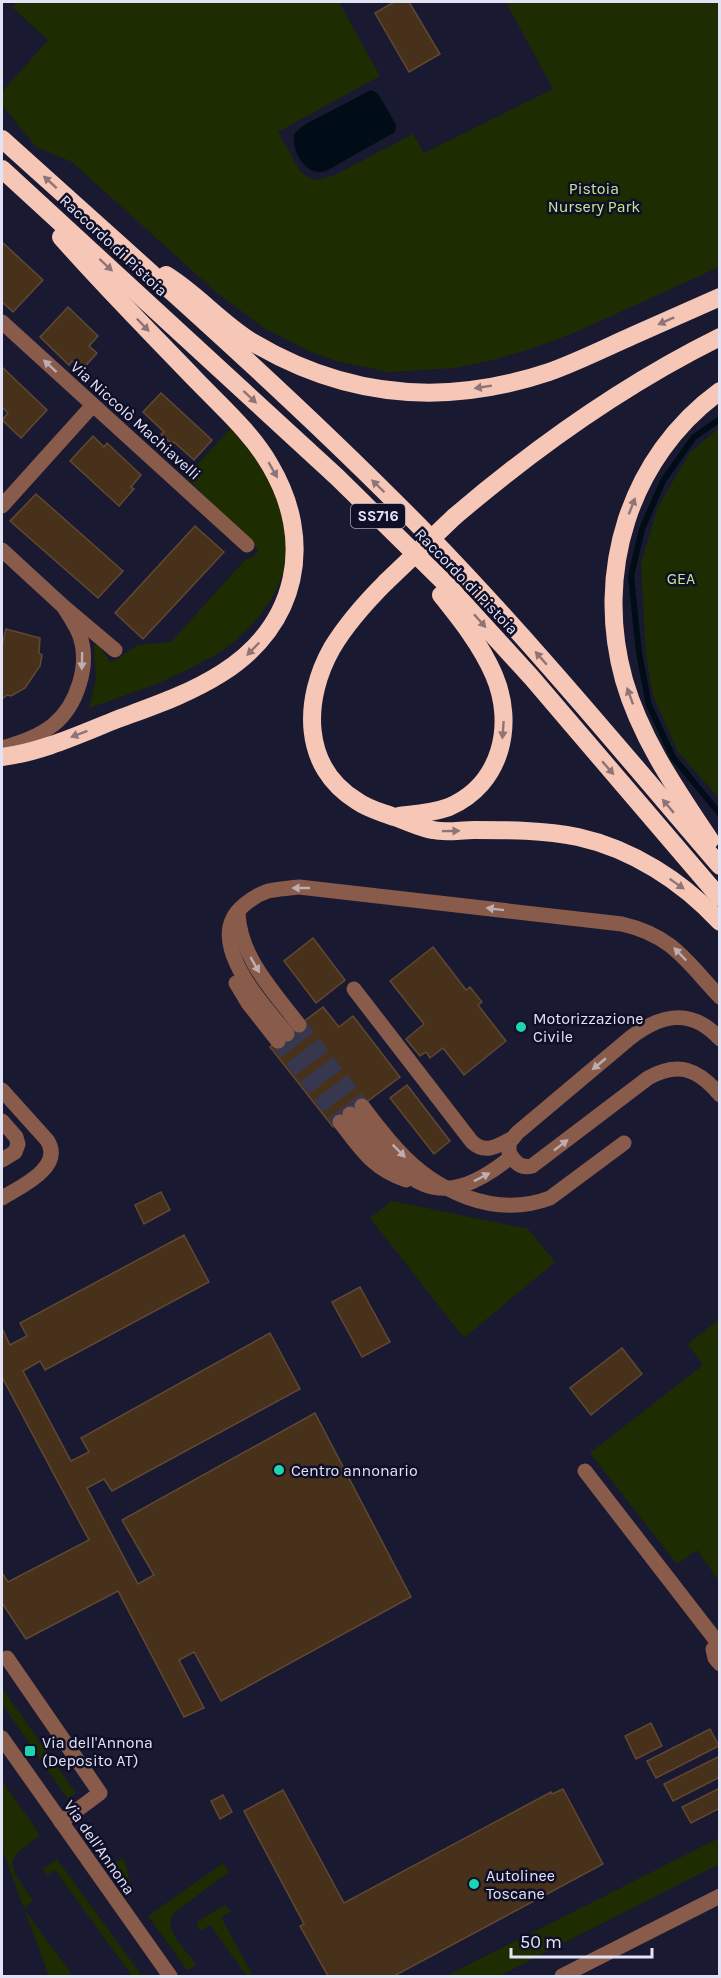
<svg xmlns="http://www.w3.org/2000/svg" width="721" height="1978" font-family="Karla,sans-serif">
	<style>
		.green { fill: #1e2c01 }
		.water { fill: #000d17 }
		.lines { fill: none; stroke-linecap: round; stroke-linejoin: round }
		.stream { stroke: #000d17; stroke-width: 6 }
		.building { fill: #48311b; stroke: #604831; stroke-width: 1.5 }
		.minor-tunnel { stroke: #37374f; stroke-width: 15; stroke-dasharray: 15 8; stroke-linecap: butt }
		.minor { stroke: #885b4b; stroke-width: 15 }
		.highway { stroke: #f6c7b7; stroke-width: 18 }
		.highway-bridge { stroke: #f6c7b7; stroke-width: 18 }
		.oneway { fill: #8e7477 }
		.oneway2 { fill: #beadb1 }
		.poi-dot { fill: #1dd5b1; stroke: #100f28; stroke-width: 2 }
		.labels { text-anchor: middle; stroke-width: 5; stroke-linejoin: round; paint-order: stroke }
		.shield { fill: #100f28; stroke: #a3a3b8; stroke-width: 1.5 }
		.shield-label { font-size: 15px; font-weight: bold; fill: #e2e3f5 }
		.park-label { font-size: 16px; fill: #c5e894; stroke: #100f28 }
		.street-label { font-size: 16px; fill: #e2e3f5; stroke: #100f28 }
		.poi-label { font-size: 16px; fill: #e2e3f5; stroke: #100f28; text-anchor: start }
	</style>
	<rect width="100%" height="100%" fill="#191932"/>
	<!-- green -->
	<g class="green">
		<path d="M18 2H339L380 76 278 132 300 171 309 178 316 180 335 175 413 134 424 153 553 89 506 2H719V267L576 332 534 348 493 360 455 368 389 372 336 361 311 352 264 328 217 293 72 162 36 147 2 105V92L48 40 12 7Z"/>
		<path d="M231 428C247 446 264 465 273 487 283 510 290 543 284 568 276 603 245 637 215 655 175 679 132 693 89 708L96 679 94 647 96 643 98 644 111 663 138 645 171 642 245 560 253 557 258 552 257 548 186 477Z"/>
		<path d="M719 428V798L678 752 653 695 646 656 641 563 658 507 689 454Z"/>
		<path d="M392 1201 528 1229 555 1262 464 1338 370 1218Z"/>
		<path d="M719 1319V1581L697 1550 677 1564 590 1453 703 1365 688 1344Z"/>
		<path d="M2 1688 76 1793 68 1799 2 1704Z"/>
		<path d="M2 1781 40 1835 18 1852 12 1862 15 1874 33 1901 24 1909 73 1976H49L2 1849Z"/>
		<path d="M719 1838V1864L499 1976H446Z"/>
		<path d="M122 1858 126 1864 132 1893 113 1865Z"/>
		<path d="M57 1859 142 1976H132L55 1870 47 1875 43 1869Z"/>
		<path d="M223 1863 229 1872 174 1913C161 1928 187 1951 196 1964L188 1971 148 1916Z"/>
		<path d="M225 1905 231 1911 221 1917 253 1976H247L210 1925 200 1931 197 1926 198 1921Z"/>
	</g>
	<!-- water -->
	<path class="water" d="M371 90 377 93 380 97 396 125 395 132 326 171C306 178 291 151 294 134L304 125Z"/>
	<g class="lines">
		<!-- stream -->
		<path class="stream" d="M720 419 694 437 663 481 642 529 631 576 639 653 649 705 673 757 720 814"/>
	</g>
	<!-- building -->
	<g class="building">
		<path d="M394 2H409L440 54 409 72 375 13Z"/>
		<path d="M2 242 43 280 13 312 2 302Z"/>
		<path d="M68 307 98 336 89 346 97 353 82 370 72 361 69 365 40 337Z"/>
		<path d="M2 367 47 410 21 438 2 420 8 413 2 407Z"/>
		<path d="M161 393 212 440 194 460 174 442 172 444 161 434 164 432 143 412Z"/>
		<path d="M93 436 104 447 107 443 141 475 131 487 134 489 119 506 70 461Z"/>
		<path d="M36 494 123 571 98 598 10 521Z"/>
		<path d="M195 526 224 552 143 639 115 613Z"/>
		<path d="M6 629 40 638 39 653 42 655 40 666 25 688 11 696 7 695 2 699V646Z"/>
		<path d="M313 938 345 980 316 1003 284 961Z"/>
		<path d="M433 947 466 990 470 987 482 1002 478 1005 506 1041 464 1075 443 1048 430 1058 426 1052 420 1056 406 1039 424 1024 390 981Z"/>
		<path d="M323 1007 339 1027 353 1016 400 1077 333 1127 270 1047Z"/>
		<path d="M407 1085 450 1141 434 1154 390 1098Z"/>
		<path d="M161 1192 170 1210 144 1224 135 1205Z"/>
		<path d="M184 1235 209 1282 45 1370 40 1361 23 1371 71 1461 89 1452 81 1438 270 1333 300 1389 112 1491 104 1479 87 1488 138 1584 154 1575 122 1520 315 1413 411 1597 221 1701 194 1652 179 1660 204 1708 184 1717 118 1591 26 1639 2 1603V1573L8 1582 89 1540 2 1377V1328L10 1345 27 1336 20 1323Z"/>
		<path d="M360 1287 390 1342 362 1357 332 1302Z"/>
		<path d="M622 1348 642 1374 591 1415 570 1388Z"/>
		<path d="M651 1723 662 1746 636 1759 625 1736Z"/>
		<path d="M710 1729 719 1746 656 1778 647 1761Z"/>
		<path d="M720 1756V1777L673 1801 664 1784Z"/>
		<path d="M720 1788V1808L691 1823 682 1807Z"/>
		<path d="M563 1789 603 1864 394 1976H328L300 1926 304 1924 244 1811 283 1790 344 1903 551 1792 552 1794Z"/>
		<path d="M223 1795 232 1812 220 1819 211 1801Z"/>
	</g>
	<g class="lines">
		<!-- minor-tunnel -->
		<g class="minor-tunnel">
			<path d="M299 1025 362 1106"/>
			<path d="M287 1034 350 1114"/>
			<path d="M278 1041 340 1122"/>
		</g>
		<!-- minor -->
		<g class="minor">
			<path d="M2 322 247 545"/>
			<path d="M2 506 93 405"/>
			<path d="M2 550 64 607 115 650"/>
			<path d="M2 748C19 743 38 737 53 725 77 706 90 665 80 636 76 625 69 616 64 607"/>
			<path d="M238 913C240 957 273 991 299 1025"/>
			<path d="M236 983 248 1003 278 1041"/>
			<path d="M354 989 472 1142C486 1155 499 1145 513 1138"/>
			<path d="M287 1034C264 1005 201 940 244 905 251 899 259 894 268 891 278 889 289 888 299 887L622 924C673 936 686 961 720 997"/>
			<path d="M720 1039C691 1007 661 1014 630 1038L517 1133 509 1143V1152C514 1162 521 1169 532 1166L648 1078C679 1061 698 1069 720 1095"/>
			<path d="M2 1090 47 1140C65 1167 20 1187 2 1198"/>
			<path d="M362 1106C373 1120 384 1135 397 1149 435 1191 494 1219 550 1198L624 1143"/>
			<path d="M350 1114C403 1177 432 1221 511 1157"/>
			<path d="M2 1121 16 1137 18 1144 15 1152 2 1160"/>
			<path d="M340 1122C362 1150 372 1168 406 1180"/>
			<path d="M585 1471 718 1643"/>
			<path d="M720 1642 713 1649 715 1658 720 1664"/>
			<path d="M7 1658 100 1793 61 1822"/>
			<path d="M2 1738 170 1976"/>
			<path d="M562 1976 720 1896"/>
		</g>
		<!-- highway -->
		<g class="highway">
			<path d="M2 139C145 268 292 396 427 534 530 640 624 754 720 866"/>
			<path d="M2 169 337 477 450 588 532 678 720 898"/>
			<path d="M166 275C197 294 221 323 252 342 346 398 445 407 549 372 577 362 605 348 632 336 661 323 690 310 720 297"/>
			<path d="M454 517C536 447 623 385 720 337"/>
			<path d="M386 582C366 602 347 623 332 648 303 699 301 767 357 801 368 809 381 812 394 817 407 821 420 828 433 830 446 833 460 830 474 830 508 830 544 830 578 837 632 849 682 881 720 922"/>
			<path d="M2 757C42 752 80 734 118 719 153 706 189 694 222 673 298 625 315 541 270 465 251 432 221 406 195 379 150 332 104 286 61 237"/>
			<path d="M399 816C416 814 433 813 449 807 502 784 515 724 494 675 481 645 461 620 441 595"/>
			<path d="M710 840C676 789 641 739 624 680 594 573 629 457 720 391"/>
		</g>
		<!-- highway-bridge -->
		<path class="highway-bridge" d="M386 582 454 517"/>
	</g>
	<!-- one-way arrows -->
	<defs><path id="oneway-solid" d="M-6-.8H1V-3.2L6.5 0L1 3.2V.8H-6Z" transform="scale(1.5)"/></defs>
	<g class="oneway">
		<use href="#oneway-solid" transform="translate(50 182) rotate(-138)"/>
		<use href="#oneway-solid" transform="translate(106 265) rotate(43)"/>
		<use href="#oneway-solid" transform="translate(666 321) rotate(156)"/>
		<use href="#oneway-solid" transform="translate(143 325) rotate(46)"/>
		<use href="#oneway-solid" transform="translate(483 387) rotate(171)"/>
		<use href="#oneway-solid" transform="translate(250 397) rotate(43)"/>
		<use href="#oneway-solid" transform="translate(273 470) rotate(60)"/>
		<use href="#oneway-solid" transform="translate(378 486) rotate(-136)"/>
		<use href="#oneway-solid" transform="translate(632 506) rotate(-69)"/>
		<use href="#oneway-solid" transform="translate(480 621) rotate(48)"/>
		<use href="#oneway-solid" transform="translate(253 649) rotate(134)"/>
		<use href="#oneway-solid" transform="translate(541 658) rotate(-131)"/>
		<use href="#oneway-solid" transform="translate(630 696) rotate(-110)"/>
		<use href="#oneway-solid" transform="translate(503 730) rotate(94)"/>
		<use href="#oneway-solid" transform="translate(79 734) rotate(159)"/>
		<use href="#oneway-solid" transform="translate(608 768) rotate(49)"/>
		<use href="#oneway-solid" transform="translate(668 806) rotate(-130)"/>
		<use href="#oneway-solid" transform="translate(451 831) rotate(-1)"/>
		<use href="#oneway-solid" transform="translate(677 884) rotate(35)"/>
	</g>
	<g class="oneway2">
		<use href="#oneway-solid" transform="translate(50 366) rotate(-137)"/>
		<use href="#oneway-solid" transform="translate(82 661) rotate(91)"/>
		<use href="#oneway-solid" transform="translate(301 888) rotate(-180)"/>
		<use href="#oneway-solid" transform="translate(495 909) rotate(-173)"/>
		<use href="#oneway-solid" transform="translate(680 954) rotate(-134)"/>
		<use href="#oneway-solid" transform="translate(255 965) rotate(60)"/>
		<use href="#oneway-solid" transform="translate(599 1064) rotate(140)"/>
		<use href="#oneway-solid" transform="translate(561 1145) rotate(-38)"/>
		<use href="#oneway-solid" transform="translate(399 1151) rotate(45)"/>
		<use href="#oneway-solid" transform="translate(482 1177) rotate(-27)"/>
	</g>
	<!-- markers -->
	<g class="poi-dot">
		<circle cx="521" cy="1027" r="6"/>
		<circle cx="279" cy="1470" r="6"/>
		<rect x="24" y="1745" width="12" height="12" rx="3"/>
		<circle cx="474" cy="1884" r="6"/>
	</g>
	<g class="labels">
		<!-- shield labels -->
		<rect class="shield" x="351" y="504" width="54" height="24" rx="4.5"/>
		<g class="shield-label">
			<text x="378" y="521">SS716</text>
		</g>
		<!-- park labels -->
		<g class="park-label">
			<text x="594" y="194">Pistoia<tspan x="594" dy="18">Nursery Park</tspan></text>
			<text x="681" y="584">GEA</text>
		</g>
		<!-- street labels -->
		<g class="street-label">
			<text transform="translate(114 245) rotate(43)" y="6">Raccordo di Pistoia</text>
			<text transform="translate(136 420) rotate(42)" y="6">Via Niccolò Machiavelli</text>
			<text transform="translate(467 581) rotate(46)" y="6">Raccordo di Pistoia</text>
			<text transform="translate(100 1847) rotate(55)" y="6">Via dell'Annona</text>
		</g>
		<!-- poi labels -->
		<g class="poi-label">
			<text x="533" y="1024">Motorizzazione<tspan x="533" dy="18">Civile</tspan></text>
			<text x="291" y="1476">Centro annonario</text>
			<text x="42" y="1748">Via dell'Annona<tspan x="42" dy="18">(Deposito AT)</tspan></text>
			<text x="486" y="1881">Autolinee<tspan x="486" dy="18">Toscane</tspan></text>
		</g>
	</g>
	<!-- border -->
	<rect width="721" height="1978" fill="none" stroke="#e2e3f5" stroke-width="6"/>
	<!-- scale -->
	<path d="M511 1948v9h141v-9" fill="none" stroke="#e2e3f5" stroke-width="3"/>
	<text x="520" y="1948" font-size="18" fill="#e2e3f5" stroke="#100f28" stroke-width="4.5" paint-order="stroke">50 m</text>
</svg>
